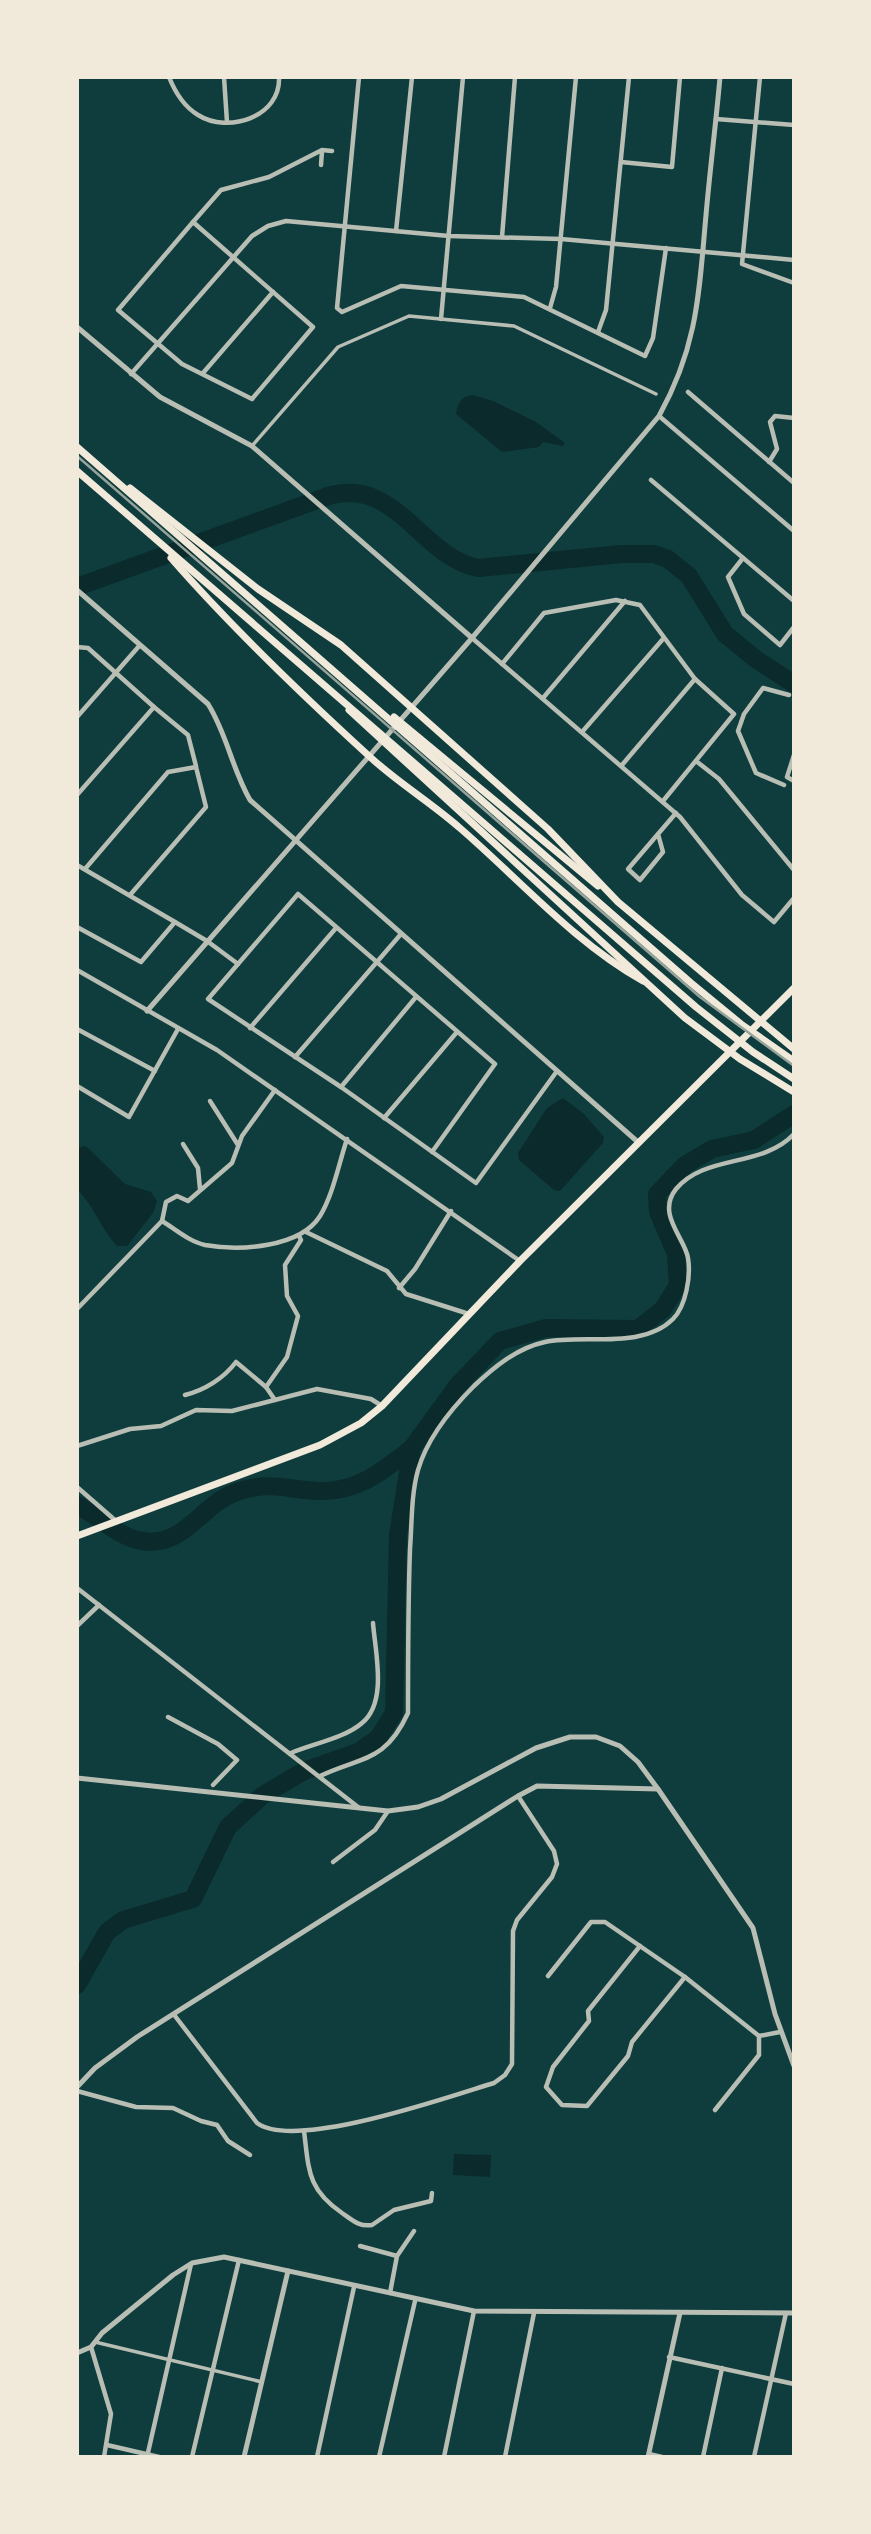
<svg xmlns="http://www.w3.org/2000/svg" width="871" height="2534" font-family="Overpass,sans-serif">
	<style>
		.water { fill: #0a2a2b }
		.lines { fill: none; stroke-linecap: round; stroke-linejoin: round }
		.river { stroke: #0a2a2b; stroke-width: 18 }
		.pedestrian { stroke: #b8beb3; stroke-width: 3.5 }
		.minor { stroke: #b8beb3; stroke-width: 4.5 }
		.tertiary { stroke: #b8beb3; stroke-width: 5 }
		.primary { stroke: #f1e9da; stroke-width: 7 }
		.rail { stroke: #97a49c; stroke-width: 2.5 }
	</style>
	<rect width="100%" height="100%" fill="#0f3d3e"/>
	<!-- water -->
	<g class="water">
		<path d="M473 395 493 401 536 422 565 443 563 446 543 442 539 447 502 452 456 414C458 403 461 396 473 395Z"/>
		<path d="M563 1098 584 1114 604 1137 603 1143 560 1191 554 1190 519 1160 518 1153 547 1108Z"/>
		<path d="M86 1146 125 1184 151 1192 157 1201 153 1213 127 1246H117C100 1228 95 1207 77 1189V1148Z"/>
		<path d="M454 2154 491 2155 490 2177 453 2175Z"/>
	</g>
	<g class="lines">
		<!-- river -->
		<g class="river">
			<path d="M77 587 328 496C396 476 420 556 478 568L622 554H654L668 559 689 576 725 634 757 660 794 684"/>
			<path d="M77 1505C98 1515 119 1538 142 1541 184 1548 200 1506 234 1493 270 1480 282 1489 317 1491 357 1493 383 1471 412 1448"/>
			<path d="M77 1985 107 1932 123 1920 193 1899 228 1827 263 1795 304 1771 358 1752 378 1738 394 1713 398 1535 412 1448 457 1386 500 1341 546 1328 638 1329 663 1309 678 1285 676 1254 658 1212 657 1194 685 1165 712 1149 754 1140 794 1114"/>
		</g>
		<!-- pedestrian -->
		<g class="pedestrian">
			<path d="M252 446 338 347 409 316 514 326 656 394"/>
			<path d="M95 2342 262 2382"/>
		</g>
		<!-- minor -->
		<g class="minor">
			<path d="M169 77C175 92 183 106 198 115 228 134 281 117 279 77"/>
			<path d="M224 77 227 122"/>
			<path d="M359 77 337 308 342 312 401 286 524 297 645 356 653 338 666 248"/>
			<path d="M760 77 742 264 794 283"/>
			<path d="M716 119 794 125"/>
			<path d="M621 162 672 167 680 77"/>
			<path d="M321 165 322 151"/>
			<path d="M193 222 313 327 252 399 182 364 118 310Z"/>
			<path d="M193 222 221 190 269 177 322 150 332 151"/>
			<path d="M396 231 412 77"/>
			<path d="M502 237 515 77"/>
			<path d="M550 308 556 287 576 77"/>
			<path d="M441 319 463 77"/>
			<path d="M598 332 606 310 629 77"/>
			<path d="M203 373 273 292"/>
			<path d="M131 374 252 236 268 226 286 221 449 236 561 239 794 260"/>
			<path d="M688 392 794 483"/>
			<path d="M659 416 794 531"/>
			<path d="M769 462 777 449 770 422 775 416 794 418"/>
			<path d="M651 480 794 601"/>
			<path d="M743 558 728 577 744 614 780 645 794 627"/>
			<path d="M472 638 680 817 742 895 774 922 794 898"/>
			<path d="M77 647 88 648 154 707 77 795"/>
			<path d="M502 664 544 613 616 600 640 605 695 679 734 714 663 801"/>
			<path d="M543 698 625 601"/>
			<path d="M154 707 188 735 196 766"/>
			<path d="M77 717 140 645"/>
			<path d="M582 732 663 639"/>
			<path d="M794 755 787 777 794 781"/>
			<path d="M696 761 719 779 794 870"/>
			<path d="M622 765 695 679"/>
			<path d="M784 785 756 773 738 731 744 714 763 688 789 695"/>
			<path d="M658 834 628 869 640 880 663 852 658 834 676 813"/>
			<path d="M77 865 175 922 141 962 77 927"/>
			<path d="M85 869 168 772 196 767 206 807 130 895"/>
			<path d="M175 922 207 941 238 964"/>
			<path d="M77 970 217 1050 520 1261"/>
			<path d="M250 1028 336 928"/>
			<path d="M77 1029 155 1071"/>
			<path d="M295 1057 401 934"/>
			<path d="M77 1086 129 1117 178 1029"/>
			<path d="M341 1087 416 997"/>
			<path d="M210 1101 238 1145"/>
			<path d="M384 1118 457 1032"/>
			<path d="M183 1144 198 1168 200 1189"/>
			<path d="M432 1152 495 1064 298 894 208 999 341 1087 476 1183 557 1071"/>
			<path d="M162 1221C175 1229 190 1242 205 1245 239 1251 300 1248 320 1216 333 1195 339 1163 347 1139"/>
			<path d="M306 1232 387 1271 406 1294 469 1314"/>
			<path d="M399 1288 415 1269 451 1211"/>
			<path d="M77 1309 162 1221 166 1202 177 1196 188 1201 232 1163 242 1136 275 1090"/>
			<path d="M266 1387 287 1357 298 1316 287 1296 285 1265 301 1240 299 1236"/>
			<path d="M185 1395C205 1390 224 1378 236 1362L266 1387 275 1400"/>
			<path d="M77 1446 130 1429 161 1426 196 1410 232 1411 317 1389 371 1399 382 1406"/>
			<path d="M77 1487 116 1521"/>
			<path d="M77 1588 358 1807"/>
			<path d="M77 1626 99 1605"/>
			<path d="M168 1717 218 1744 237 1760 213 1785"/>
			<path d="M291 1753C312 1744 345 1738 362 1723 388 1702 375 1651 373 1623"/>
			<path d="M320 1776C362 1756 385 1763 408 1713 408 1658 408 1604 410 1549 412 1523 411 1495 418 1470 427 1439 451 1409 474 1386 494 1367 517 1348 545 1342 584 1334 642 1350 673 1319 686 1306 691 1276 688 1258 685 1238 656 1214 676 1189 705 1154 762 1168 794 1134"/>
			<path d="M333 1862 375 1830 388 1811"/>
			<path d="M640 1946 588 2011 589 2021 553 2067 546 2087 562 2105 587 2106 628 2056 632 2042 685 1977"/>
			<path d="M548 1976 591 1922H605L685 1977 759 2036"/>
			<path d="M175 2016 257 2123C295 2151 448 2097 494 2083L505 2075 512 2064 513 1931 517 1920 552 1877 557 1864 554 1851 518 1796"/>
			<path d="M77 2091 136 2107 173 2108 201 2121 217 2125 228 2141 250 2155"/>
			<path d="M715 2110 759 2055V2036L780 2032"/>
			<path d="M304 2131C309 2170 307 2189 342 2213 352 2220 359 2227 372 2225L394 2210 431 2201 432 2193"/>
			<path d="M360 2246 397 2256"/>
			<path d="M390 2293 397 2256 414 2231"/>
			<path d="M91 2347 111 2414 104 2457"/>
			<path d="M669 2357 794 2384"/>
			<path d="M107 2445 159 2457"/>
			<path d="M649 2454 662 2457"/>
			<path d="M147 2457 191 2264"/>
			<path d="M192 2457 239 2260"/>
			<path d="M317 2457 354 2287"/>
			<path d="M379 2457 415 2301"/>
			<path d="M444 2457 474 2311"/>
			<path d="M505 2457 534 2313"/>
			<path d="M703 2457 722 2368"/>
			<path d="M754 2457 786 2313"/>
		</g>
		<!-- tertiary -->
		<g class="tertiary">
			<path d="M77 327 160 397 252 446 472 638"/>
			<path d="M77 590 208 704C227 734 232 769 250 800L639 1143"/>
			<path d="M147 1011 472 638 659 416C698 346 699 292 706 215 710 169 716 123 720 77"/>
			<path d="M77 1778 388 1811 418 1807 441 1799 536 1748 570 1737H596L620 1746 638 1762 658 1789 753 1928 775 2014 794 2066"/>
			<path d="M77 2087 95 2068 137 2037 518 1796 537 1786 658 1789"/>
			<path d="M77 2353 91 2347 102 2333 173 2275 192 2263 224 2257 474 2311 794 2313"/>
			<path d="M244 2457 288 2271"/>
			<path d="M648 2457 680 2313"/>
		</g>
		<!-- primary -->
		<g class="primary">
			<path d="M77 447 691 983 741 1024 794 1061"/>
			<path d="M77 471 696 1007 753 1052 794 1079"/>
			<path d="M130 488 258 589 341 645 548 829 618 902 794 1049"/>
			<path d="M171 558C233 629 300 693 369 756 398 783 432 803 461 829 521 881 574 942 643 981"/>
			<path d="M349 710 685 1018 740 1059 794 1092"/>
			<path d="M394 717 598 886"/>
			<path d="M77 1536 320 1445 361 1423 382 1406 520 1261 794 988"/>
		</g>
		<!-- rail -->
		<path class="rail" d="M77 456 700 997 794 1066"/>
	</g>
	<!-- border -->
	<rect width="871" height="2534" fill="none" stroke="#f1e9da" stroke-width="158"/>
</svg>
